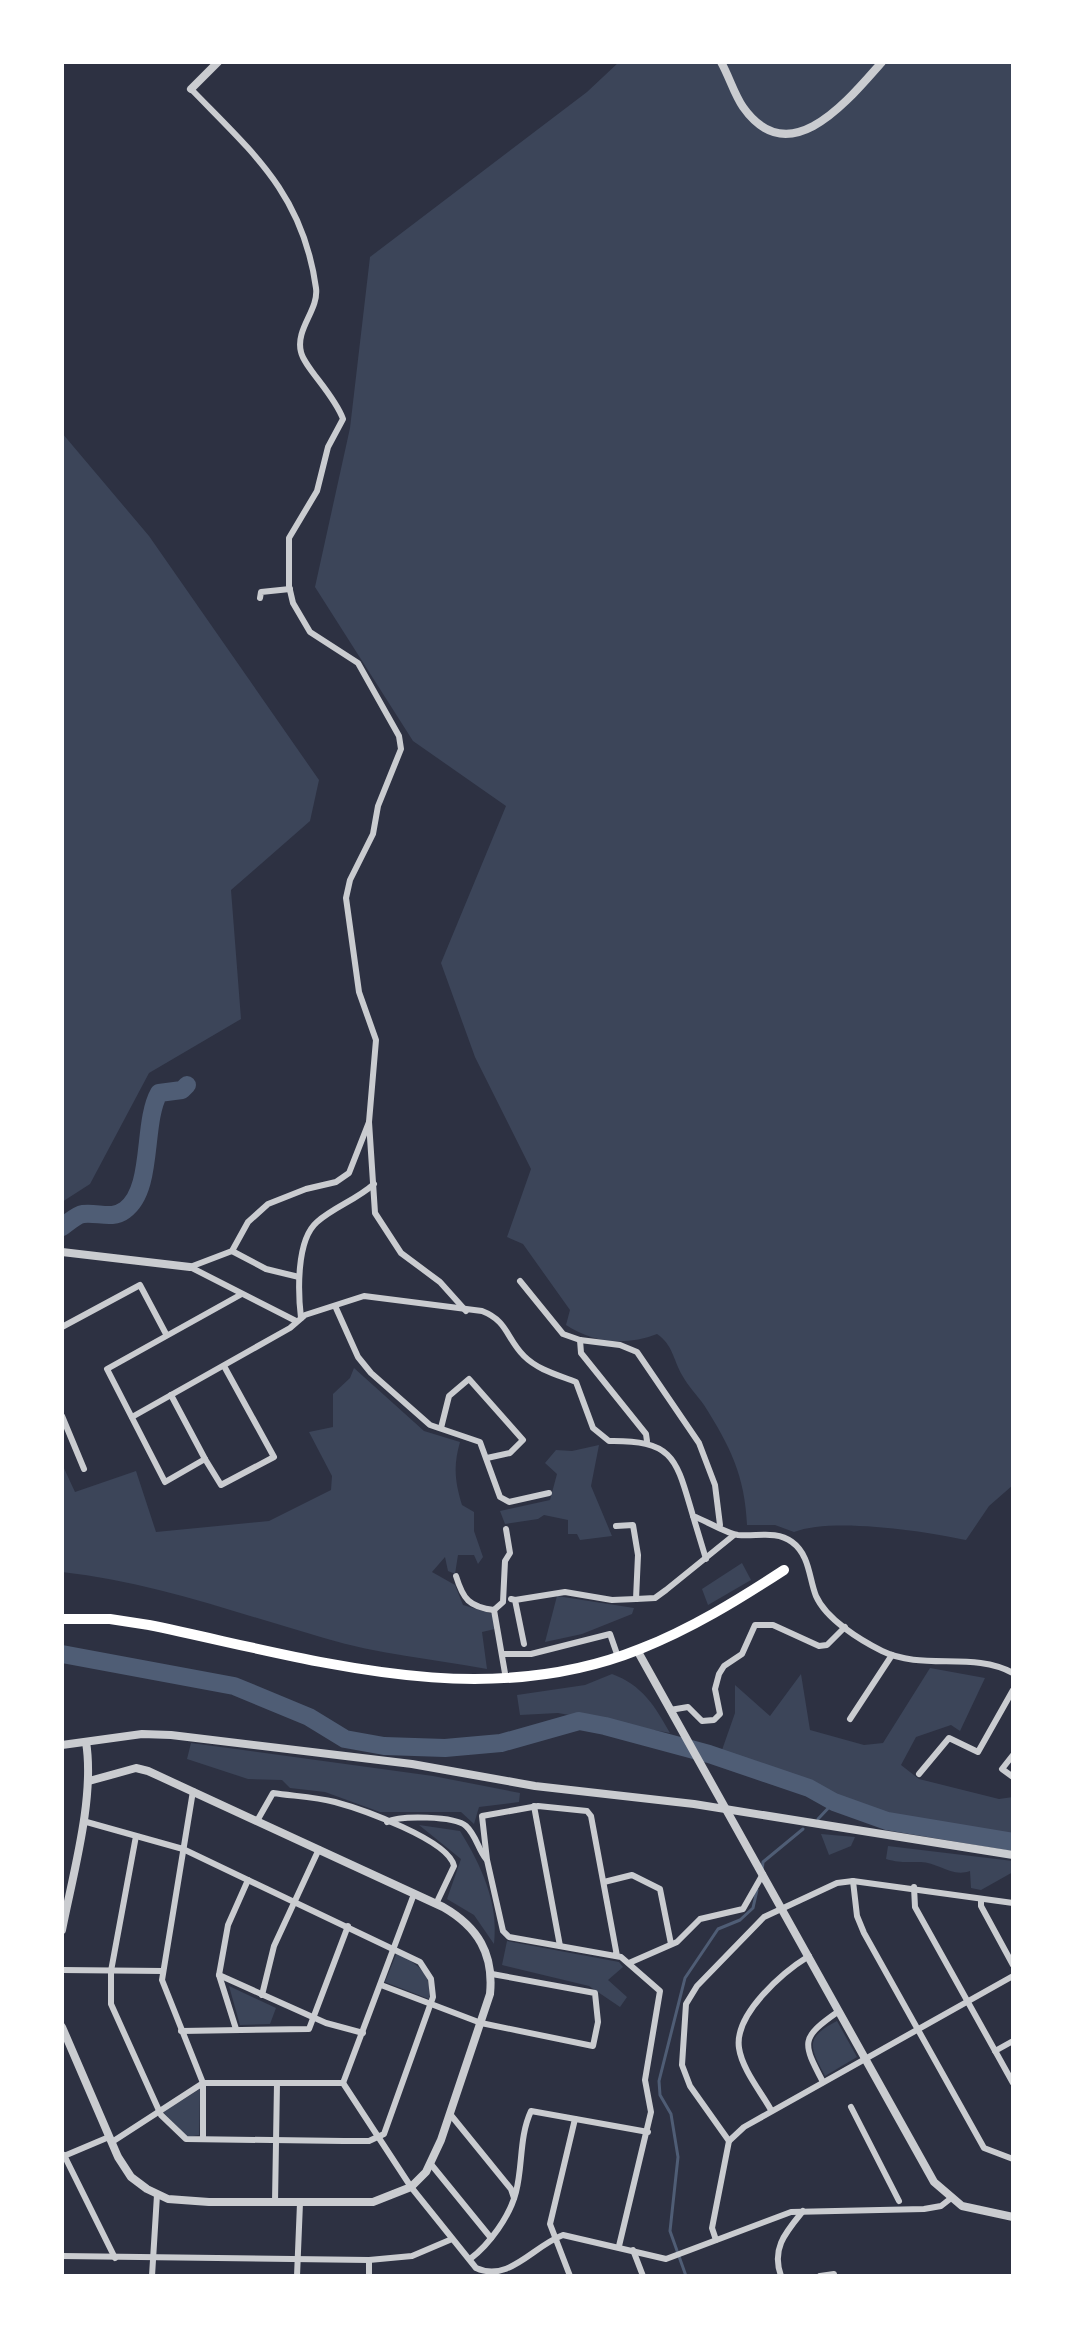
<svg xmlns="http://www.w3.org/2000/svg" width="1075" height="2338" font-family="'Space Grotesk',sans-serif">
	<style>
		.green { fill: #3c4559 }
		.lines { fill: none; stroke-linecap: round; stroke-linejoin: round }
		.stream { stroke: #4f5d75; stroke-width: 3 }
		.river { stroke: #4f5d75; stroke-width: 18 }
		.minor { stroke: #caccd0; stroke-width: 6 }
		.tertiary { stroke: #caccd0; stroke-width: 8 }
		.primary { stroke: #fff; stroke-width: 10 }
	</style>
	<rect width="100%" height="100%" fill="#2d3142"/>
	<!-- green -->
	<g class="green">
		<path d="M619 62H1013V1485L989 1506 966 1540C925 1531 831 1517 794 1532L775 1525H747C745 1476 730 1446 704 1405 697 1395 688 1386 682 1375 673 1359 673 1345 657 1334 626 1346 593 1343 566 1325L570 1310 523 1244 507 1237 531 1169 475 1057 441 963 506 806 413 741 315 587 350 428 370 257 587 92Z"/>
		<path d="M62 433 149 536 319 780 310 821 231 890 241 1019 149 1073 90 1184 62 1202Z"/>
		<path d="M354 1368 424 1431 460 1442C453 1466 455 1482 462 1505L474 1512V1531L483 1557 478 1564 474 1555H458L455 1574 448 1571 445 1557 432 1572 455 1585 463 1605 493 1614 495 1629 482 1632 487 1669C434 1659 376 1654 324 1638 237 1613 152 1582 62 1572V1464L75 1492 136 1471 156 1532 269 1521 331 1490 332 1476 309 1432 333 1427V1394L350 1378Z"/>
		<path d="M599 1445 591 1486 612 1536 580 1540 577 1534H568V1520L544 1515 538 1519 505 1524 500 1511 550 1500 557 1474 545 1463 556 1450 572 1451Z"/>
		<path d="M742 1563 751 1580 708 1605 702 1589Z"/>
		<path d="M557 1596 634 1608 632 1614 582 1634 545 1642Z"/>
		<path d="M930 1668 985 1678 960 1731 951 1725 916 1737 901 1765 919 1779 999 1799 1013 1797V1836L884 1817 722 1750 735 1713V1685L770 1716 801 1674 810 1730 864 1745 883 1743Z"/>
		<path d="M612 1674C642 1685 655 1706 670 1733L558 1713 520 1715 517 1695 585 1685Z"/>
		<path d="M191 1743 433 1776 520 1793 519 1802 479 1807 474 1824 461 1812H380L325 1792 290 1788 282 1780 248 1779 187 1759Z"/>
		<path d="M419 1825 460 1831C481 1865 499 1903 494 1944L474 1915 447 1899 461 1859Z"/>
		<path d="M821 1834 855 1837 851 1846 829 1855Z"/>
		<path d="M888 1846 1013 1861V1872L981 1890 971 1888 970 1871C951 1878 937 1861 919 1862 906 1862 900 1863 886 1859Z"/>
		<path d="M507 1941 619 1962 623 1967 608 1980 627 1997 620 2007 589 1986 502 1965Z"/>
		<path d="M397 1952C417 1965 433 1973 429 1999L385 1982Z"/>
		<path d="M229 1986 276 2008 270 2024 240 2025Z"/>
		<path d="M837 2021 857 2057 825 2076C810 2047 804 2038 837 2021Z"/>
		<path d="M200 2089 199 2135 187 2137 163 2112Z"/>
	</g>
	<g class="lines">
		<!-- stream -->
		<g class="stream">
			<path d="M818 1819 834 1802"/>
			<path d="M762 1871 763 1862 803 1829"/>
			<path d="M686 2276 670 2231 678 2157 671 2114 660 2095 659 2081 685 1978 718 1929 740 1920 753 1908 757 1890"/>
		</g>
		<!-- river -->
		<g class="river">
			<path d="M62 1227C68 1223 76 1215 83 1214 98 1212 112 1220 125 1210 154 1189 142 1123 159 1093L182 1090 187 1085"/>
			<path d="M62 1654 234 1686 309 1717 345 1739 384 1746 445 1748 501 1743 579 1721 605 1726 709 1754 809 1788 834 1802 887 1821 1013 1842"/>
		</g>
		<!-- minor -->
		<g class="minor">
			<path d="M191 89C253 153 303 194 316 288 319 310 295 329 301 352 304 367 334 394 343 419L328 447 317 491 289 538V586L293 603 310 632 358 663 399 736 401 749 378 806 373 834 350 880 346 898 359 992 376 1040 369 1122 375 1213 401 1253 440 1282 466 1311"/>
			<path d="M260 598 261 592 290 589"/>
			<path d="M232 1251 266 1269 299 1277"/>
			<path d="M190 1267 232 1251 248 1222 268 1204 306 1189 336 1182 349 1173 369 1122"/>
			<path d="M190 1267 296 1321"/>
			<path d="M520 1281 563 1334 580 1340 620 1345 637 1352 699 1443 715 1485 720 1525"/>
			<path d="M336 1308 358 1357 371 1373 430 1425 480 1442 500 1497 509 1502 549 1493"/>
			<path d="M301 1318C298 1293 296 1240 317 1222 334 1207 356 1200 374 1184"/>
			<path d="M62 1327 140 1285 166 1334"/>
			<path d="M580 1340 581 1353 646 1434 647 1441"/>
			<path d="M224 1366 274 1457 221 1485 205 1459 165 1482 107 1369 240 1295"/>
			<path d="M171 1395 205 1459"/>
			<path d="M62 1416 84 1469"/>
			<path d="M132 1417 290 1328 305 1315 364 1296 482 1311C508 1321 506 1338 524 1356 538 1370 558 1375 576 1382L593 1428 609 1441C675 1440 676 1459 693 1516 707 1521 725 1533 738 1535 756 1537 776 1530 792 1542 810 1555 809 1579 816 1596 826 1619 860 1640 882 1651 923 1671 973 1651 1013 1673"/>
			<path d="M441 1428 449 1396 469 1379 523 1440 510 1453 487 1458"/>
			<path d="M693 1516 706 1559"/>
			<path d="M616 1526 633 1525 638 1555 636 1599 655 1598 666 1590 734 1535"/>
			<path d="M456 1576C463 1599 469 1607 494 1610L503 1602 505 1561 510 1553 506 1529"/>
			<path d="M511 1599 515 1600 524 1644"/>
			<path d="M515 1600 565 1592 612 1600 636 1599"/>
			<path d="M494 1610 506 1679"/>
			<path d="M502 1654H531L610 1634 618 1657"/>
			<path d="M670 1710 688 1707 702 1721 714 1720 720 1714 715 1689 719 1674 724 1666 742 1654 755 1625H773L819 1646 827 1645 845 1627"/>
			<path d="M850 1719 892 1655"/>
			<path d="M1013 1755 1002 1769 1013 1777"/>
			<path d="M919 1774 949 1738 978 1752 1013 1690"/>
			<path d="M193 1791 162 1980 203 2083H343L414 1894"/>
			<path d="M534 1806 560 1946"/>
			<path d="M83 1821 183 1849 420 1962 431 1979 433 1997 384 2134 369 2141H344L186 2139 161 2115 111 2004V1971L136 1836"/>
			<path d="M257 1821 273 1793C293 1796 315 1797 335 1802 361 1809 449 1840 454 1866L436 1904"/>
			<path d="M387 1822C400 1815 455 1816 466 1826 476 1835 478 1849 486 1859"/>
			<path d="M853 1881 857 1916 864 1933 984 2148 1013 2159"/>
			<path d="M604 1882 632 1875 660 1889 671 1944"/>
			<path d="M914 1887 915 1907 1013 2083"/>
			<path d="M981 1899V1906L1013 1965"/>
			<path d="M617 1956 591 1816 587 1811 538 1806 482 1816 487 1860 503 1931 509 1937 621 1957 660 1991 645 2080 651 2112 619 2246"/>
			<path d="M629 1963 677 1942 700 1919 743 1909 763 1874"/>
			<path d="M62 1970 163 1971"/>
			<path d="M219 1975 326 2023 363 2033"/>
			<path d="M381 1985 481 2023 593 2046 598 2022 595 1993 492 1974"/>
			<path d="M262 1995 274 1946 319 1849"/>
			<path d="M236 2029 219 1975 228 1925 248 1880"/>
			<path d="M181 2031 309 2029 348 1926"/>
			<path d="M995 2051 1013 2041"/>
			<path d="M823 2082C802 2042 800 2038 839 2011"/>
			<path d="M343 2083 411 2187 476 2268C509 2283 533 2246 563 2235L666 2259 791 2212 924 2209 941 2206 950 2199"/>
			<path d="M851 2107 899 2201"/>
			<path d="M771 2110C761 2092 742 2069 739 2048 734 2014 783 1972 809 1956"/>
			<path d="M450 2114 511 2189 514 2198"/>
			<path d="M729 2141 690 2086 682 2065 686 2004 697 1986 764 1917 837 1883 853 1881 1013 1903"/>
			<path d="M112 2142 203 2083V2139"/>
			<path d="M64 2155 115 2258"/>
			<path d="M64 2156 109 2137"/>
			<path d="M430 2163 491 2238"/>
			<path d="M275 2202 277 2083"/>
			<path d="M716 2240 712 2228 729 2141 744 2127 1013 1976"/>
			<path d="M633 2250 643 2276"/>
			<path d="M62 2256 369 2260"/>
			<path d="M470 2259C489 2245 510 2216 516 2192 523 2165 519 2137 531 2111L648 2132"/>
			<path d="M152 2276 157 2195"/>
			<path d="M297 2276 300 2203"/>
			<path d="M369 2276V2260L412 2256 452 2239"/>
			<path d="M570 2276 550 2224 575 2119"/>
			<path d="M781 2276C771 2248 786 2232 803 2211"/>
			<path d="M820 2276 834 2274"/>
		</g>
		<!-- tertiary -->
		<g class="tertiary">
			<path d="M721 62C729 76 734 94 743 107 790 174 849 99 882 62"/>
			<path d="M191 89 218 62"/>
			<path d="M62 1252 190 1267"/>
			<path d="M637 1650 934 2182 962 2206 1013 2217"/>
			<path d="M62 1745 142 1734 171 1735 412 1764 535 1786 694 1804 1013 1855"/>
			<path d="M62 1930C73 1874 95 1797 86 1742"/>
			<path d="M62 2027 118 2157 131 2177 147 2189 168 2199 209 2202H373L411 2187 426 2172 441 2140 490 1994C494 1954 478 1927 443 1907L148 1771 136 1768 89 1781"/>
		</g>
		<!-- primary -->
		<path class="primary" d="M62 1619H110L149 1625C310 1658 479 1714 640 1649 691 1629 738 1600 784 1570"/>
	</g>
	<!-- border -->
	<rect width="1075" height="2338" fill="none" stroke="#ffffff" stroke-width="128"/>
</svg>
